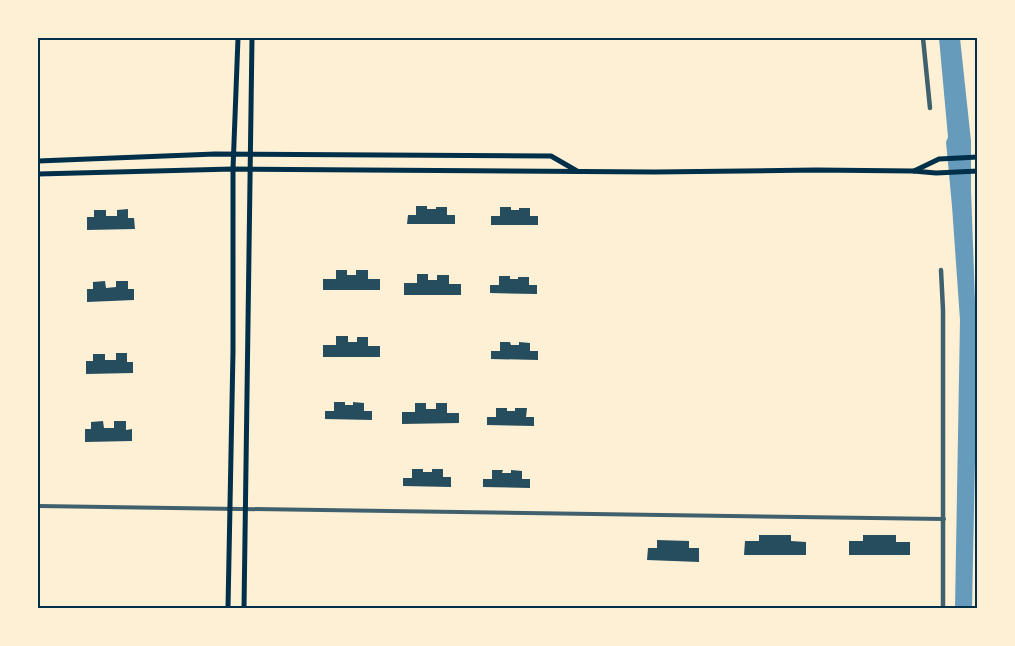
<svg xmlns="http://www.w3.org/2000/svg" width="1015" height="646" font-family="Mulish,sans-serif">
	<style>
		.water { fill: #669bbc }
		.building { fill: #264d5e }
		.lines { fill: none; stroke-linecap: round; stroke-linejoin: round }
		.minor { stroke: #3f606c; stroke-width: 4 }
		.tertiary { stroke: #3f606c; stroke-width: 4.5 }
		.secondary { stroke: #003049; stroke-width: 5 }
		.neatline { fill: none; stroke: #003049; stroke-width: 2 }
	</style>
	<rect width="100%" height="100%" fill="#fdf0d5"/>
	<!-- water -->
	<path class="water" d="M939 38H960L971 141V190L975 301 976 412 972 608H955L960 320 952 206 946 142 948 137Z"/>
	<!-- building -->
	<g class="building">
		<path d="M416 206H427V209H436V207H447V215H455V224H407L408 215H416Z"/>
		<path d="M500 207H511V210H519V208H530V216H538V225H491V216H500Z"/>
		<path d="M128 209V218H134L135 229 87 230V217H94V210H106V216H117V210Z"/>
		<path d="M336 270H347V275H356V270H368V279H380V290H323V279H336Z"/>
		<path d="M417 274H428V280H437V275H449V284H461V295H404V283H417Z"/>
		<path d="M499 276H510V279H518V277H529V285H537V294L490 293V285H499Z"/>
		<path d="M105 281 106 288 116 287V281H128V289H134V300L87 302V289H93V282Z"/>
		<path d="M336 336H348V342H357V337H368V346H380V357H323V345H336Z"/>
		<path d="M500 342H510L511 345H519V342L530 343V351H538V360L491 359V351H500Z"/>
		<path d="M116 353H127V362H133V373L86 374V361H93V354H105V360H116Z"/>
		<path d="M334 402H345V405H353V402L364 403V411H372V420L325 419V411H334Z"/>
		<path d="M415 403H426V409H436V403H447V413H459V423L402 424V412H415Z"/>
		<path d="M496 408H507V411H515V408H527L526 417H534V426L487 425V417H496Z"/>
		<path d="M103 421 104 428H114V421H126V430L132 429V441L85 442V429H91V422Z"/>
		<path d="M412 469H423V472H432V469H443V477H451V487L403 486V478H412Z"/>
		<path d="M492 470H503L502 473H511V470L522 471V479H530V488L483 487V479H492Z"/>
		<path d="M759 535H791V541L806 542V555H744L745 541H759Z"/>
		<path d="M863 535H896V542H910V555H849V541H863Z"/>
		<path d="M657 540 689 541V548H699V562L647 560 648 548H657Z"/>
		<rect x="861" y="606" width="33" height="2"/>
	</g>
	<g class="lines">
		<!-- minor -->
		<path class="minor" d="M38 506 944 519"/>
		<!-- tertiary -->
		<g class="tertiary">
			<path d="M923 38 930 108"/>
			<path d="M941 270 943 310V608"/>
		</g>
		<!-- secondary -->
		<g class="secondary">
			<path d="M38 161 215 154 551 156 577 171"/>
			<path d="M914 171 939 159 978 157"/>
			<path d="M38 174 233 169 655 172 816 170 913 171 936 173 978 171"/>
			<path d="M228 608 233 351V169L238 38"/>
			<path d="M244 608 252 38"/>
		</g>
	</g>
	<!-- border -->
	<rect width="1015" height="646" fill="none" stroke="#fdf0d5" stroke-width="78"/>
	<rect x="39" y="39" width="937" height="568" class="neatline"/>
</svg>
